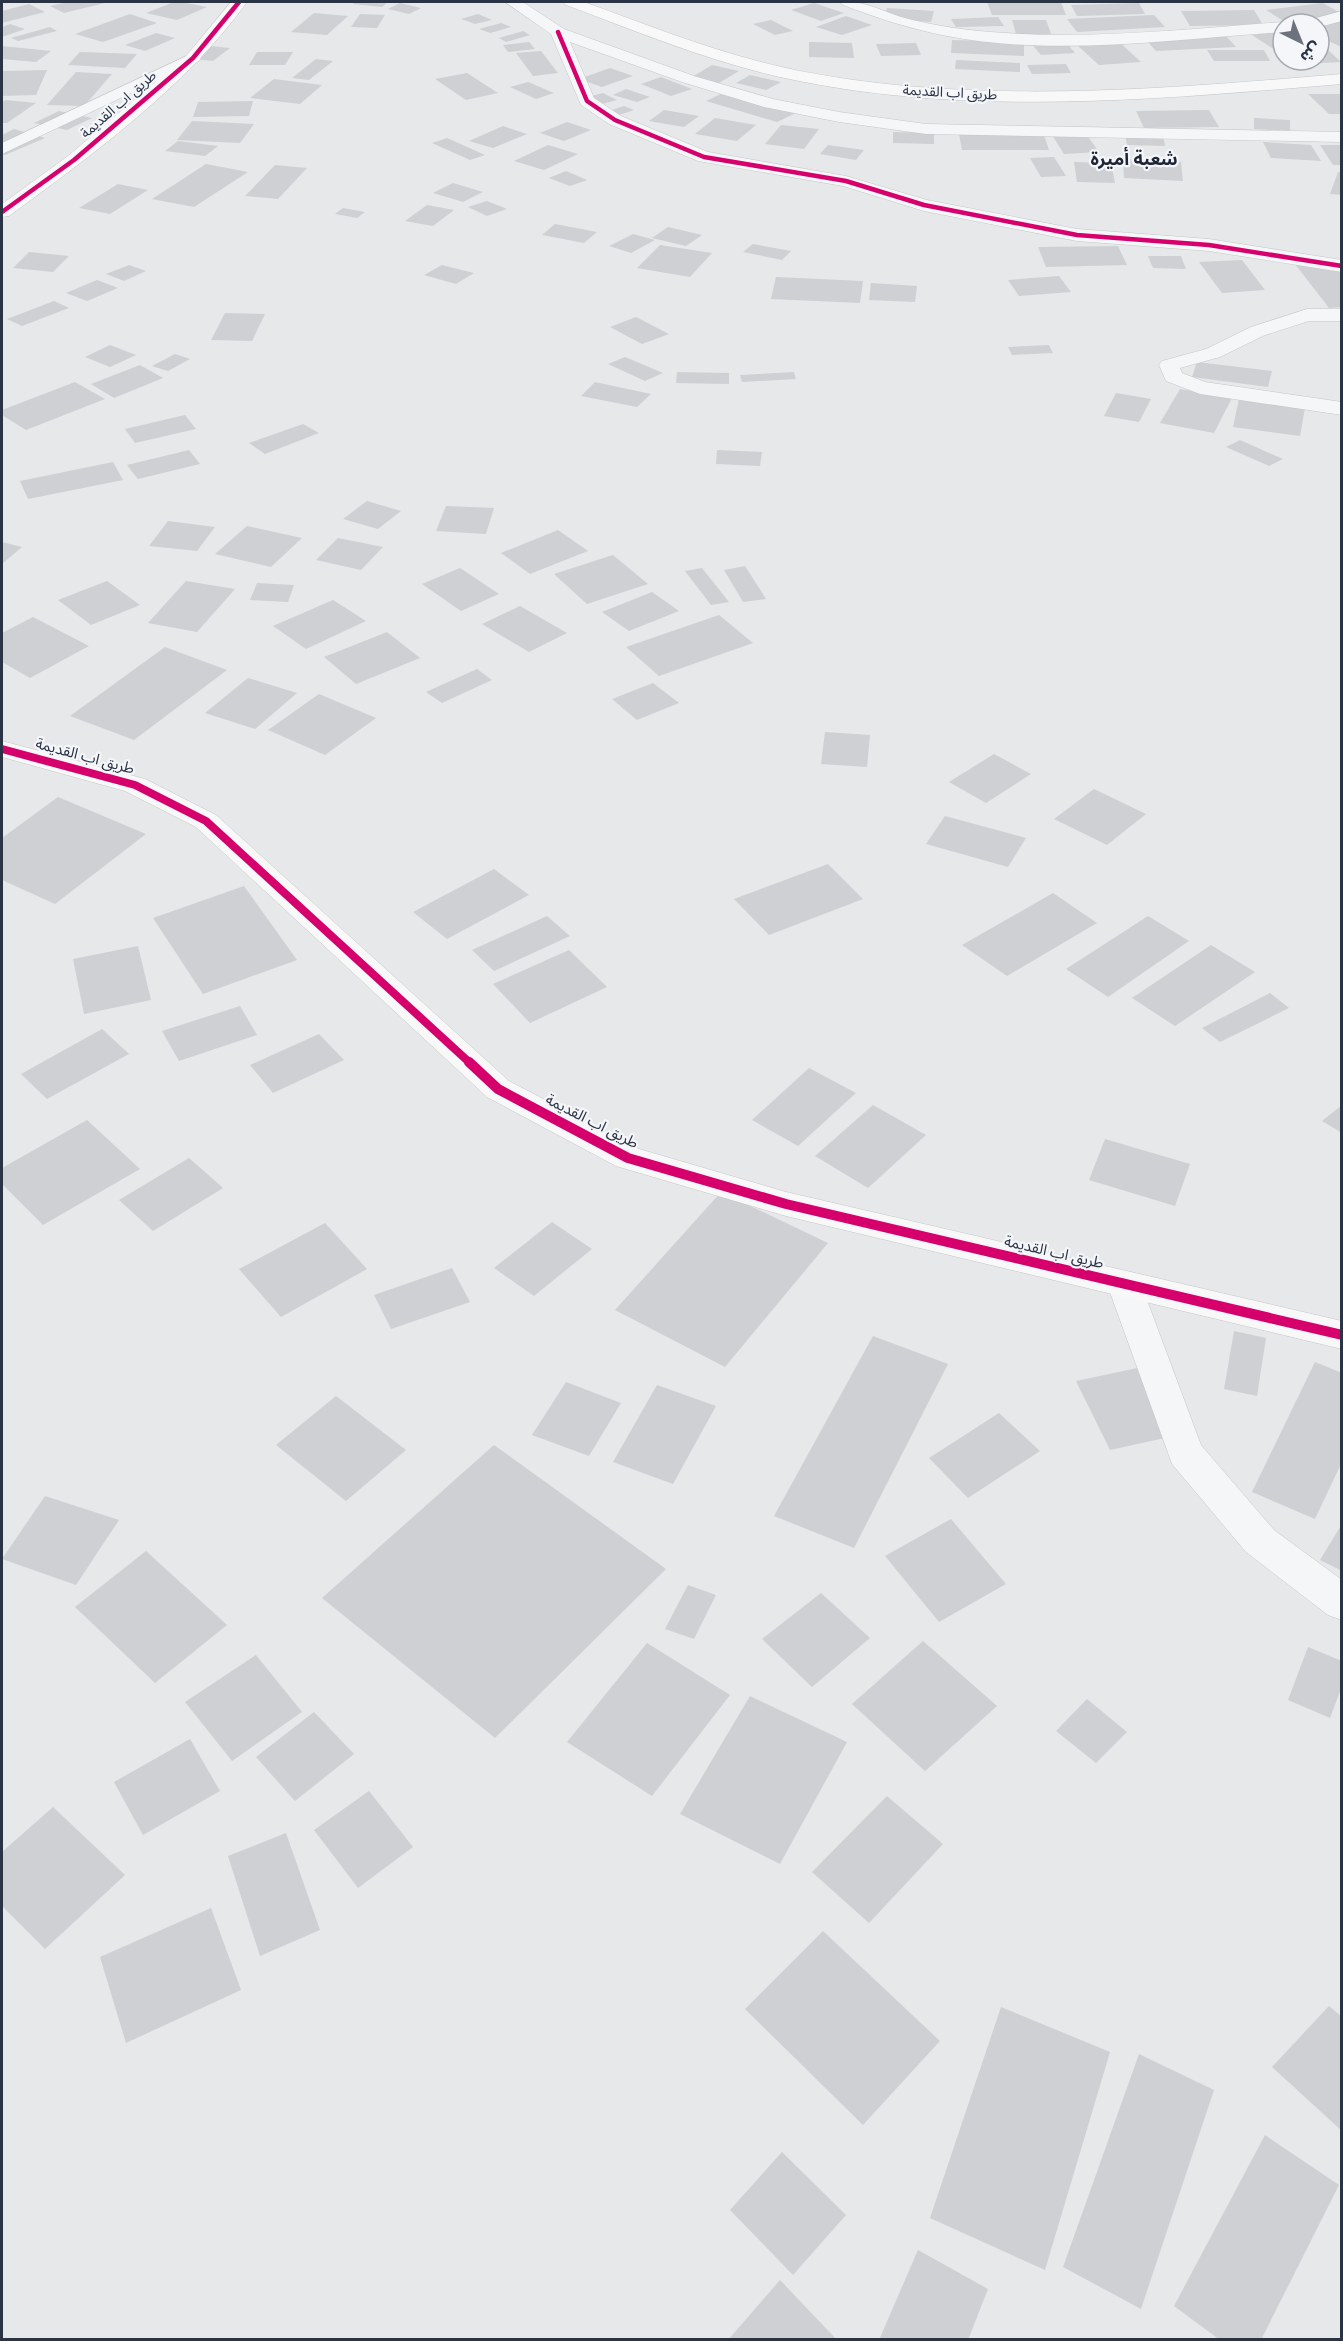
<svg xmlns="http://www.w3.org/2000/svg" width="1343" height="2341" font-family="'Golos Text','Noto Sans Arabic',sans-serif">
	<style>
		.building { fill: #ced0d3 }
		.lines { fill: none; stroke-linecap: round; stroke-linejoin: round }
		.street-casing { stroke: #c4c6c8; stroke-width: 1 }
		.secondary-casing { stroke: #c4c6c8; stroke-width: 1 }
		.street { fill: #f5f6f7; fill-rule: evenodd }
		.secondary { fill: #f8f8f8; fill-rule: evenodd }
		.cycleway-far2-casing { stroke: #f4f6f9; stroke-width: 7 }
		.cycleway-far1-casing { stroke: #f4f6f9; stroke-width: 10 }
		.cycleway-casing { stroke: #f4f6f9; stroke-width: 14 }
		.cycleway-far2 { stroke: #d6006c; stroke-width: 4.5 }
		.cycleway-far1 { stroke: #d6006c; stroke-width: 8 }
		.cycleway { stroke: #d6006c; stroke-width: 10 }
		.labels { text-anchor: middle; stroke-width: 4.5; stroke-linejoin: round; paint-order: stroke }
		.far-street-label { font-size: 14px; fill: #2b3445; stroke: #f4f6f9 }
		.street-label { font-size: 15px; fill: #2b3445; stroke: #f4f6f9 }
		.far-district-label { font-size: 18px; font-weight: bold; fill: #1d2536; stroke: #f4f6f9 }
	</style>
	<rect width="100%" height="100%" fill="#e6e8ea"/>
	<!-- building -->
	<g class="building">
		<path d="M68 2H109L64 13 50 6Z"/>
		<path d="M174 2H181L207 7 177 20 146 13Z"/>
		<path d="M356 2H388L382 7 353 4Z"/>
		<path d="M987 2H1061L1066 15H992Z"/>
		<path d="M400 3 421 8 409 14 388 9Z"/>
		<path d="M814 3 844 13 821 21 791 10Z"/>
		<path d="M1139 3 1145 14 1077 16 1071 5Z"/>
		<path d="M1323 3 1342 14V19L1288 24 1266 10Z"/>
		<path d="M29 4 45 12 2 23V11Z"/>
		<path d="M887 8 934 11 931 22 883 19Z"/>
		<path d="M1254 10 1263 25 1190 26 1181 11Z"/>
		<path d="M314 13 348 16 327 35 291 32Z"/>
		<path d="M130 14 157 23 103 42 75 34Z"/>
		<path d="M360 14 385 15 377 28 351 27Z"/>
		<path d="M478 14 492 20 475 24 461 19Z"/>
		<path d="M1154 15 1165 27 1077 32 1067 19Z"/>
		<path d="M846 16 872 25 842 35 816 27Z"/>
		<path d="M998 17 1004 26 956 27 951 19Z"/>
		<path d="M771 20 793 31 775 35 753 24Z"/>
		<path d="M1012 20H1046L1051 34H1016Z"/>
		<path d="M1342 21V47L1319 37V25Z"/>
		<path d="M501 23 511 27 490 33 479 29Z"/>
		<path d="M10 24 25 29 2 37V27Z"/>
		<path d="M50 27 57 31 18 41 11 38Z"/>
		<path d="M523 31 530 35 506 42 499 38Z"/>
		<path d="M1281 31 1283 49 1275 50 1252 35Z"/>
		<path d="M156 33 175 38 145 51 125 45Z"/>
		<path d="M1225 35 1236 47 1156 51 1145 39Z"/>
		<path d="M952 40 1024 42V56L951 53Z"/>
		<path d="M1065 41 1075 53 1041 55 1031 43Z"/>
		<path d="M1118 41 1141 62 1099 65 1077 45Z"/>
		<path d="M529 42 535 49 508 52 503 45Z"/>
		<path d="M809 42 852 43 854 58 809 57Z"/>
		<path d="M916 43 921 55 881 56 876 44Z"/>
		<path d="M200 45 230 48 213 61 183 58Z"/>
		<path d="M2 46 51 51 36 62 2 59Z"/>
		<path d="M1319 49H1327L1341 62 1288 65 1274 52H1283V60H1319Z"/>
		<path d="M1207 50H1264L1270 61H1214Z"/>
		<path d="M541 51 558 73 533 76 516 53Z"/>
		<path d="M80 52 137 54 125 68 68 65Z"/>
		<path d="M257 52H293L285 65H249Z"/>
		<path d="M316 59 333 61 309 80 292 78Z"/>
		<path d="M956 60 1020 63V72L955 69Z"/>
		<path d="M1066 64 1071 73 1032 74 1027 65Z"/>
		<path d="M712 65 739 71 719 83 692 77Z"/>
		<path d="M610 68 633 76 602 87 579 79Z"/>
		<path d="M47 70 36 95 2 96V71Z"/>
		<path d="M76 72 112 74 84 106 47 105Z"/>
		<path d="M467 73 498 93 466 100 435 79Z"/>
		<path d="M750 75 781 82 766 90 736 83Z"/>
		<path d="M661 77 692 89 671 96 641 84Z"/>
		<path d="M274 79 322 85 300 104 250 98Z"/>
		<path d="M528 82 554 93 536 99 510 87Z"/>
		<path d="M626 89 650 97 637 102 613 95Z"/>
		<path d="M725 92 796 113 777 122 706 101Z"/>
		<path d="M603 93 617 100 598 105 584 98Z"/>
		<path d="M1308 94H1342V114H1329Z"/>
		<path d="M6 100 36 103 7 123H2V102Z"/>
		<path d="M253 101 249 116 193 117 198 102Z"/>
		<path d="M624 106 634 110 619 115 609 111Z"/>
		<path d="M664 110 699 116 684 127 649 121Z"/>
		<path d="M1209 110 1219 127 1144 128 1136 111Z"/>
		<path d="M59 111 92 118 67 130 34 123Z"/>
		<path d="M715 118 756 125 737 141 695 134Z"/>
		<path d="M1254 118 1290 120V131L1254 129Z"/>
		<path d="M192 121 254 124 240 143 177 140Z"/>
		<path d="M567 122 591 130 564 141 540 133Z"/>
		<path d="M781 125 819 129 804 149 765 144Z"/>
		<path d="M503 126 527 134 493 148 469 141Z"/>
		<path d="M14 129 45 138 5 155 2 154V135Z"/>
		<path d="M893 132 934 133V144L893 143Z"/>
		<path d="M959 134 1044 135 1049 150H962Z"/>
		<path d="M1086 134 1099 152 1064 154 1052 135Z"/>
		<path d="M1125 134 1163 136 1165 146 1127 145Z"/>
		<path d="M447 138 485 155 470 160 432 143Z"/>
		<path d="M178 141 218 146 205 156 165 151Z"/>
		<path d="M1263 142 1311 145 1321 161 1271 158Z"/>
		<path d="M548 145 578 154 544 170 514 161Z"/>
		<path d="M828 145 864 150 856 160 820 154Z"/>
		<path d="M1320 145H1342V165H1333Z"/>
		<path d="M1054 157 1066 176 1041 177 1030 158Z"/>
		<path d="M1123 159 1181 162 1183 181 1124 178Z"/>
		<path d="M1074 162 1111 163 1115 183 1077 182Z"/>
		<path d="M206 164 248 172 194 207 152 199Z"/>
		<path d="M275 165 307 168 278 199 245 196Z"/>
		<path d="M566 171 587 180 570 186 549 178Z"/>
		<path d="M1338 172 1342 173V195L1330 194Z"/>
		<path d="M453 183 483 192 463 202 433 193Z"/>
		<path d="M118 184 148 190 110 214 79 208Z"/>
		<path d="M487 201 507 209 487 216 468 207Z"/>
		<path d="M427 205 454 210 433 226 405 221Z"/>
		<path d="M343 208 365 212 357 218 335 214Z"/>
		<path d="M555 224 597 232 584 243 542 235Z"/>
		<path d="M668 227 702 235 686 246 652 238Z"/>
		<path d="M633 234 655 240 631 253 609 246Z"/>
		<path d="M753 244 791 251 782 260 743 252Z"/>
		<path d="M660 245 712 253 690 277 637 268Z"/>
		<path d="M1118 246 1127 265 1046 267 1038 247Z"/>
		<path d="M29 252 69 256 53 272 13 268Z"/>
		<path d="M1148 256H1181L1186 269 1153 268Z"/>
		<path d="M1242 260 1265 290 1222 293 1199 262Z"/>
		<path d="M1295 264 1342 268V307L1329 308Z"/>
		<path d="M129 265 146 271 124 281 106 274Z"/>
		<path d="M442 265 474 273 456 284 424 275Z"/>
		<path d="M1059 276 1071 292 1019 296 1008 280Z"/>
		<path d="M776 277 863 281 860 303 771 299Z"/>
		<path d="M97 280 118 288 87 301 66 293Z"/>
		<path d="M871 283 917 286 915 302 869 300Z"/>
		<path d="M54 301 69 308 22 326 7 319Z"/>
		<path d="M225 313 265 314 252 341 211 340Z"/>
		<path d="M636 317 669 334 642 344 610 327Z"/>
		<path d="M110 345 136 355 110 367 85 357Z"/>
		<path d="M1049 345 1053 353 1012 355 1008 347Z"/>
		<path d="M175 354 190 359 168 371 152 366Z"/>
		<path d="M625 357 663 373 645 381 608 364Z"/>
		<path d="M1197 362 1272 371 1268 387 1192 377Z"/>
		<path d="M140 365 163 378 114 398 91 384Z"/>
		<path d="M677 372 729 373V384L676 383Z"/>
		<path d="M794 372 796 379 742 382 740 375Z"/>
		<path d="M75 382 105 399 26 430 2 415V410Z"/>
		<path d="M595 382 651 394 637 407 581 396Z"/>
		<path d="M1180 389 1232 398 1214 433 1160 423Z"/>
		<path d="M1116 393 1151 399 1139 422 1104 416Z"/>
		<path d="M1239 399 1305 408 1300 436 1233 427Z"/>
		<path d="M185 415 196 429 135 443 125 429Z"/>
		<path d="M303 424 319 433 265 454 249 443Z"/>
		<path d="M1240 440 1283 459 1269 466 1226 447Z"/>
		<path d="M189 450 200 464 138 479 127 465Z"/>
		<path d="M717 450 762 452 760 466 716 464Z"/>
		<path d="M113 462 123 480 28 499 20 481Z"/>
		<path d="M367 501 401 511 378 529 343 519Z"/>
		<path d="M446 506 494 508 486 534 436 531Z"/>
		<path d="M168 521 215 527 197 551 149 546Z"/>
		<path d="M247 526 302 538 271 567 215 554Z"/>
		<path d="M558 530 588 551 530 574 501 553Z"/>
		<path d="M338 538 383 547 361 570 316 560Z"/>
		<path d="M2 542 22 547 2 564Z"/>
		<path d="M613 555 648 584 587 604 554 574Z"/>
		<path d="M745 566 766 599 743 602 724 570Z"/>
		<path d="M460 568 499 594 461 611 422 584Z"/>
		<path d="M702 568 729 602 711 605 685 571Z"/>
		<path d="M107 581 140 605 91 625 58 600Z"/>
		<path d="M186 581 235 589 197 632 148 623Z"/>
		<path d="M257 583 294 585 288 602 250 600Z"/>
		<path d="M652 592 679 611 629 631 602 612Z"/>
		<path d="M333 600 366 621 306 649 273 626Z"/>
		<path d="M520 606 567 633 529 652 482 624Z"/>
		<path d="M719 615 753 643 659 676 626 647Z"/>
		<path d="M33 617 89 646 30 678 2 662V633Z"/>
		<path d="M387 632 420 658 356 684 324 657Z"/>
		<path d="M165 647 227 670 134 740 70 716Z"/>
		<path d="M477 669 492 680 442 703 426 692Z"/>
		<path d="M248 678 297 693 255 729 205 713Z"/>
		<path d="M653 683 679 703 637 720 612 699Z"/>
		<path d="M319 694 376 718 325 755 268 730Z"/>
		<path d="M825 732 870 735 867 767 821 764Z"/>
		<path d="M994 754 1031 774 986 803 949 782Z"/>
		<path d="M1094 789 1146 814 1107 845 1054 819Z"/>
		<path d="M58 797 146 834 55 904 2 880V838Z"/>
		<path d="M945 816 1026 838 1008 867 926 844Z"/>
		<path d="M828 864 863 899 769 935 734 899Z"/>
		<path d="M494 869 529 895 447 939 413 912Z"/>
		<path d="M244 886 297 960 203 994 153 918Z"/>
		<path d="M1053 893 1097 923 1007 976 962 945Z"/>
		<path d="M547 916 570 936 494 971 472 950Z"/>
		<path d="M1148 916 1189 941 1108 997 1066 969Z"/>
		<path d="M1211 945 1255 972 1175 1026 1132 998Z"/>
		<path d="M138 946 151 1000 84 1014 73 959Z"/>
		<path d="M569 950 607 987 530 1023 493 984Z"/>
		<path d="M1270 993 1289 1008 1220 1042 1202 1028Z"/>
		<path d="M240 1006 257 1035 179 1061 162 1031Z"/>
		<path d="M102 1029 129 1054 47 1099 21 1074Z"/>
		<path d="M319 1034 344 1060 273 1093 250 1065Z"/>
		<path d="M809 1068 856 1093 798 1146 752 1120Z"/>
		<path d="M873 1105 926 1135 868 1188 815 1156Z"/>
		<path d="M1342 1105V1133L1322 1121Z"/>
		<path d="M87 1120 140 1169 43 1225 2 1184V1168Z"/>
		<path d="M1105 1139 1190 1164 1175 1206 1089 1180Z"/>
		<path d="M189 1158 223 1188 153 1231 119 1200Z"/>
		<path d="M721 1192 828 1243 725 1367 615 1310Z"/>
		<path d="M552 1222 592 1249 534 1296 494 1268Z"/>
		<path d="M325 1223 367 1269 281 1317 239 1269Z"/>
		<path d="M452 1268 470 1302 391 1329 374 1295Z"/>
		<path d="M1234 1331 1266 1338 1257 1396 1224 1389Z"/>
		<path d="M873 1336 948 1364 854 1548 774 1516Z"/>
		<path d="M1315 1362 1342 1373V1462L1315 1519 1252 1492Z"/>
		<path d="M1147 1366 1183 1434 1110 1450 1076 1381Z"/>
		<path d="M566 1382 621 1403 589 1456 532 1435Z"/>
		<path d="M657 1385 716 1406 673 1484 613 1462Z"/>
		<path d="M336 1396 406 1450 346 1501 276 1445Z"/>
		<path d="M999 1413 1040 1451 968 1498 929 1458Z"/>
		<path d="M494 1445 666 1569 495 1738 322 1598Z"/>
		<path d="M45 1496 119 1520 76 1585 2 1559Z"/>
		<path d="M951 1519 1006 1584 939 1622 885 1556Z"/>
		<path d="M1342 1524V1571L1320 1560Z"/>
		<path d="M146 1551 227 1625 155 1683 75 1607Z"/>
		<path d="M688 1585 716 1595 694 1639 665 1629Z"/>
		<path d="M821 1593 870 1638 812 1687 762 1639Z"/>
		<path d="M923 1641 997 1706 925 1771 852 1704Z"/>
		<path d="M647 1643 730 1695 652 1796 567 1742Z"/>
		<path d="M1308 1647 1342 1661V1686L1330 1718 1288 1700Z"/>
		<path d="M256 1655 302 1712 232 1761 185 1702Z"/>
		<path d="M750 1696 847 1742 780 1864 680 1814Z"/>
		<path d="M1087 1699 1127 1732 1096 1763 1056 1731Z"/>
		<path d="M314 1712 354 1754 295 1801 256 1757Z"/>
		<path d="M190 1739 220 1791 143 1835 114 1782Z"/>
		<path d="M369 1791 413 1847 358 1888 314 1830Z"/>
		<path d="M887 1796 943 1844 869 1923 812 1872Z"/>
		<path d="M53 1807 125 1875 45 1949 2 1906V1852Z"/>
		<path d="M286 1833 320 1930 260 1956 228 1856Z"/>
		<path d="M211 1908 241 1990 126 2043 100 1957Z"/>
		<path d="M823 1931 940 2041 863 2125 745 2009Z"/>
		<path d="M1329 2006 1342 2017V2131L1272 2067Z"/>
		<path d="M1001 2007 1110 2052 1045 2270 930 2218Z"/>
		<path d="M1139 2054 1214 2090 1141 2309 1063 2267Z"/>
		<path d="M1265 2135 1339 2185 1261 2340H1220L1174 2306Z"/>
		<path d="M782 2152 846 2215 793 2275 730 2210Z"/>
		<path d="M918 2250 988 2289 968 2340H879Z"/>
		<path d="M780 2280 837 2340H728Z"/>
	</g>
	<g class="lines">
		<defs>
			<g id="street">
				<path d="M505 2H523L564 29 694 76 773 99 839 112 926 124 1342 132V142L926 134 839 122 764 107 682 82 570 42 594 98 621 116 708 152 846 176 927 200 1077 229 1209 239 1342 260V272L1209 251 1077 241 924 211 843 186 698 161 609 124 581 105 551 34Z"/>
				<path d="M840 2C863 0 880 10 901 17 934 26 970 31 1005 33 1097 39 1191 29 1283 22L1289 24H1283V32C1175 39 1054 57 947 36 911 29 877 18 843 5Z"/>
				<path d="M1342 11V21L1319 27V24H1303L1305 21Z"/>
				<path d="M193 53 201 58 199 61 2 154V143Z"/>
				<path d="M1307 309H1342V321H1309L1265 335 1220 357 1180 368 1182 373 1205 382 1342 402V415L1200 394 1166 381 1159 365 1162 361 1206 349 1251 327Z"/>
				<path d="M1124 1271 1136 1275 1141 1284 1201 1445 1274 1530 1342 1580V1620L1328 1615 1246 1552 1172 1464 1107 1284 1112 1275Z"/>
			</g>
			<g id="secondary">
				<path d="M231 2H247C187 86 91 156 9 216L2 217V204L68 156 187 55Z"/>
				<path d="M563 2H584C653 27 722 55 795 70 974 106 1161 89 1342 74V84C1160 99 974 117 794 80 715 64 641 33 566 5Z"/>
				<path d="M2 741 145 779 216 815 509 1081 639 1149 786 1192 1342 1321V1349L786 1216 616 1166 487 1097 196 827 125 791 2 757Z"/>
			</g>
		</defs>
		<!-- street casing -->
		<use href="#street" class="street-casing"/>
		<!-- secondary casing -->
		<use href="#secondary" class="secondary-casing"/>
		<!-- street -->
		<use href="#street" class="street"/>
		<!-- secondary -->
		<use href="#secondary" class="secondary"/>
		<defs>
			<g id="cycleway-far2">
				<path d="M558 32 587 101 615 120 704 157 846 181 924 205 1077 235 1209 245 1342 266"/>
				<path d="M2 212 74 160 193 58 239 2"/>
			</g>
			<path id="cycleway-far1" d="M2 749 135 785 206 821 470 1063"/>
			<path id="cycleway" d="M469 1062 498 1089 628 1158 786 1204 1342 1335"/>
		</defs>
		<!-- cycleway-far2 casing -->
		<use href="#cycleway-far2" class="cycleway-far2-casing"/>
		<!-- cycleway-far1 casing -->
		<use href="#cycleway-far1" class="cycleway-far1-casing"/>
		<!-- cycleway casing -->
		<use href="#cycleway" class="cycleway-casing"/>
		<!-- cycleway-far2 -->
		<use href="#cycleway-far2" class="cycleway-far2"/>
		<!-- cycleway-far1 -->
		<use href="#cycleway-far1" class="cycleway-far1"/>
		<!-- cycleway -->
		<use href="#cycleway" class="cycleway"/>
	</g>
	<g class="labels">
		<!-- far-street labels -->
		<g class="far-street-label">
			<text transform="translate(950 92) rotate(3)" y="5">طريق اب القديمة</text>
			<text transform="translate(118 104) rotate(-41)" y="5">طريق اب القديمة</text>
		</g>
		<!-- street labels -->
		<g class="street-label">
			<text transform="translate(85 756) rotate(15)" y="5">طريق اب القديمة</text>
			<text transform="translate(592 1121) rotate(27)" y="5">طريق اب القديمة</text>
			<text transform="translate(1054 1252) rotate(13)" y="5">طريق اب القديمة</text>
		</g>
		<!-- far-district labels -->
		<g class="far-district-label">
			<text x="1134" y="165">شعبة أميرة</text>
		</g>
	</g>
	<!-- border -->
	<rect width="1343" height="2341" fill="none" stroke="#2b3445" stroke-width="6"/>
	<!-- north arrow -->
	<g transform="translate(1301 42) rotate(137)"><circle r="28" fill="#f4f6f9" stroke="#a4a8b1" stroke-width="1.5"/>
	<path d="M0-4.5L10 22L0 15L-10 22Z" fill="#6c737f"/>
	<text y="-9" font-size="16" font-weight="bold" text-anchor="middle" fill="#2b3445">ش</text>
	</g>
</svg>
